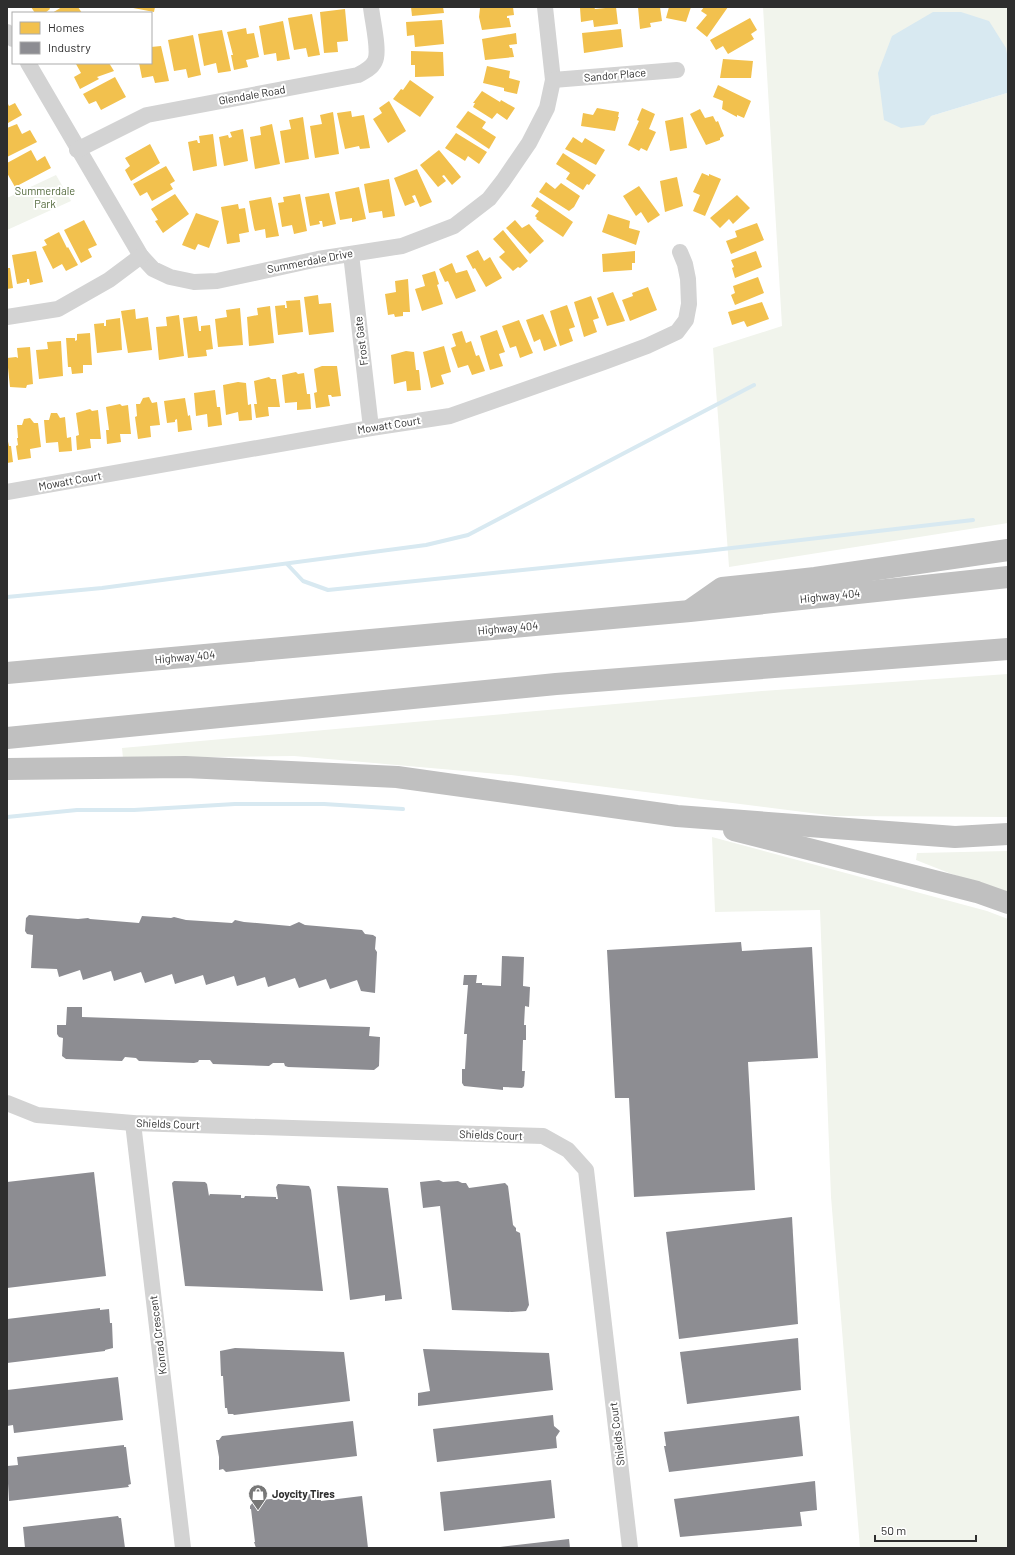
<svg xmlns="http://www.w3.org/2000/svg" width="1015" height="1555" font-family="Barlow,sans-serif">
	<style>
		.green { fill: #f1f4ec }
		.water { fill: #d8e9f1 }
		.homes { fill: #f2c14e }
		.industry { fill: #8d8d92 }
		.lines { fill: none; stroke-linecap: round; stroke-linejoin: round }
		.stream { stroke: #d8e9f1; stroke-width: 4 }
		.minor { stroke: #d3d3d3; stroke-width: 16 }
		.motorway { stroke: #c0c0c0; stroke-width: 22 }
		.labels { text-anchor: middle; stroke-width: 4; stroke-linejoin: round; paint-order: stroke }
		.street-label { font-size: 11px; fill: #2e2e2e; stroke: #fff }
		.park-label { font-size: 11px; fill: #53693c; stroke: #fff }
		.poi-label { font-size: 11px; font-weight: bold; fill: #2e2e2e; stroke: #fff; text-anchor: start }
	</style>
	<rect width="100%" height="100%" fill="#fff"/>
	<!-- green -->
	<g class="green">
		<path d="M763 7H1008V63L931 116 1007 93 1008 87V523L729 567 713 348 782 326Z"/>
		<path d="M56 175 71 201 7 230V198Z"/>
		<path d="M1008 674V817L835 816 511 775 294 756 123 758 122 748 762 691Z"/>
		<path d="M712 837 987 911 1008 919V1548H860L831 1197 820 910 715 912Z"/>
		<path d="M1008 851V893L949 873 916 860 917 853Z"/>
	</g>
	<!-- water -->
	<path class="water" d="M933 12H961L989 21 1006 48 1008 60 1007 93 931 116 924 125 901 128 884 120 878 73 892 36Z"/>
	<!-- homes -->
	<g class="homes">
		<path d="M31 7H49L50 9 45 13H35Z"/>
		<path d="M62 7H78L82 13H52Z"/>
		<path d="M128 7H155L154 12Z"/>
		<path d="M411 7H443L444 13 412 16Z"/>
		<path d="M492 7H513L514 15 507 16V18H509L511 27 482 30 479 17 480 8Z"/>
		<path d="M594 7 595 9 616 7 618 24 594 27 593 20 581 22 580 8Z"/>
		<path d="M638 7H660L662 21 650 23 651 27 640 29Z"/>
		<path d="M669 7H691L686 22 666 18Z"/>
		<path d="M704 7H728L707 37 696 28 707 15 701 11Z"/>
		<path d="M345 9 348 41 337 42 338 52 324 53 320 12Z"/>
		<path d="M312 14 320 55 308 57 306 48 294 50 288 18Z"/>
		<path d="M750 18 757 30 751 34 754 39 728 54 723 46 716 50 710 40Z"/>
		<path d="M442 20 444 44 415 47 414 35 407 36 406 22Z"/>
		<path d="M283 21 290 59 277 61 276 53 264 55 259 26Z"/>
		<path d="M246 28 247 34 254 33 259 57 246 60 248 67 234 70 231 55H233L227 32Z"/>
		<path d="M621 29 623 47 584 53 582 33Z"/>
		<path d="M222 30 231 71 218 73 216 63 204 66 198 34Z"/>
		<path d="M516 33 517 44 509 45 510 48H512L514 57 485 60 482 39Z"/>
		<path d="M193 35 201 75 188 78 186 69 174 71 168 40Z"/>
		<path d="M161 46 169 81 155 83 153 76 142 78 139 63H151V47Z"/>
		<path d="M411 51 443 52 444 76 415 77V65H411Z"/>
		<path d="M723 59 753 61 751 78H720Z"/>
		<path d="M79 63H109L114 71 97 77 99 79 80 89 74 77 81 73 76 64Z"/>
		<path d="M487 66 510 71 509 78 520 81 517 94 504 91V88L483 83Z"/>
		<path d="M115 77 126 97 101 110 96 101 89 104 83 94Z"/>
		<path d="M410 80 434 97 420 117 393 99 401 89 403 90Z"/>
		<path d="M718 85 751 101 744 118 737 115V117L722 109 723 101 713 97Z"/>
		<path d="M482 91 500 102 501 100 515 108 507 120 497 113 492 119 473 107 475 103H473Z"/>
		<path d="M389 101 406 131 388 143 373 119 382 113 379 108Z"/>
		<path d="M7 102 9 106 15 103 22 115 8 123Z"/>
		<path d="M597 108 619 112 618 117H619L615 131 581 126 583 113 593 115Z"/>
		<path d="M642 108 655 114 649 129 656 132 647 151 641 148 639 151 628 145 639 121 637 120Z"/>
		<path d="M700 109 705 118 713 116 716 122 718 121 724 136 720 138V140L706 145 690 114Z"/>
		<path d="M351 111 352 117 364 115 370 148 360 149 359 146 345 149 337 113Z"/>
		<path d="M468 111 486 122 482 128 496 137 489 149 456 127Z"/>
		<path d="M333 112 339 154 315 158 310 126 322 124 320 115Z"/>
		<path d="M303 117 309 159 285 163 280 131 291 129 289 120Z"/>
		<path d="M683 117 687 148 670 151 665 121Z"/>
		<path d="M17 124 22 134 30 130 37 142 7 157V128Z"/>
		<path d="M272 124 280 164 255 169 250 137 261 135 260 127Z"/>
		<path d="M243 129 248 161 224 166 219 137 228 135 229 138 232 137 230 132Z"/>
		<path d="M456 133 487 152 479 164 468 156 465 161 445 148Z"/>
		<path d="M213 134 217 166 193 171 188 142 197 140 198 143H200L199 136Z"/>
		<path d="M573 137 582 143 585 138 605 150 596 165 565 149Z"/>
		<path d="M150 144 160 163 131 181 125 170 130 166 125 158Z"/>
		<path d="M31 150 37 161 45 156 51 168 15 187 7 173V163Z"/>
		<path d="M439 150 461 177 452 185 444 175 442 176 446 181 438 187 420 165Z"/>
		<path d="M563 153 596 175 589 185 587 184 583 190 566 179 570 173 556 164Z"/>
		<path d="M166 166 175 181 170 184 173 189 152 201 147 192 140 196 133 184Z"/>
		<path d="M417 169 432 202 420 207 415 195 412 196 415 202 405 206 394 178Z"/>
		<path d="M702 173 709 176V174L721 179 705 216 693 211 700 195 693 192Z"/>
		<path d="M677 177 683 206 665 212 660 181Z"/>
		<path d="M389 179 395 216 383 218 382 211 369 213 364 184Z"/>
		<path d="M546 182 555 189 561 183 580 196 574 207 569 211 539 192Z"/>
		<path d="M639 186 660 215 648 223 641 212 636 216 623 196Z"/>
		<path d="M359 187 366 219 352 222V218L340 220 335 192Z"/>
		<path d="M329 193 336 224 323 227 322 221H319L320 224 310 226 305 197Z"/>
		<path d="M175 194 189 214 163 233 155 221 158 220 151 209Z"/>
		<path d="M300 194 307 231 294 234 292 225 282 227 278 203 284 202 283 197Z"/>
		<path d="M737 195 750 208 733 224 729 219 720 228 710 218Z"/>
		<path d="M271 197 279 236 266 238 265 229 255 231 254 228 249 201Z"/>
		<path d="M537 197 573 222 563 237 536 219 537 218 535 216 539 211 531 206Z"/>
		<path d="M238 204 239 209 245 208 249 232 239 234 240 242 227 244 221 207Z"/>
		<path d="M196 213 219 221 209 248 198 244 195 250 182 245Z"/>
		<path d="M608 214 630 221 629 228 640 231 636 245 602 232Z"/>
		<path d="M84 220 97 245 88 249 92 257 81 263 64 230Z"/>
		<path d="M515 220 522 228 529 224 544 241 530 254 506 228Z"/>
		<path d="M757 223 764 240 731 254 726 241 737 237 735 231Z"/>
		<path d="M503 230 528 261 520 268 518 267 513 271 499 257 505 252 493 239Z"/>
		<path d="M59 232 67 248 68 247 78 265 66 271 62 264 53 269 42 247 47 245 44 240Z"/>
		<path d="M478 250 484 261 490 257 502 278 486 287 475 268 473 269 466 256Z"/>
		<path d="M36 251 43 282 30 285 29 279H27V282L17 284 12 255Z"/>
		<path d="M635 251V263H632V270L603 272 602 254Z"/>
		<path d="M756 251 762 267 735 278 732 268 734 267 731 260Z"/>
		<path d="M452 263 456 273 467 270 476 291 456 299 448 281 445 282 439 269Z"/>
		<path d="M7 268H10L13 288 7 289Z"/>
		<path d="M435 271 439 284 437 285 443 304 422 311 415 289 425 286 422 275Z"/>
		<path d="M758 277 764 293 735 305 731 295 735 293 733 286Z"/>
		<path d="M408 279 410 312H403V316L395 317 394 314 388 315 385 294 396 292 395 281Z"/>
		<path d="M648 287 657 310 630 321 622 300 633 296 632 293Z"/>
		<path d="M613 292 625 321 607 326 597 298Z"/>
		<path d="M318 295 319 304 331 303 334 332 309 335 304 297Z"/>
		<path d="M591 296 599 318 593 320 597 332 584 337 574 302Z"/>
		<path d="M300 300 303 332 278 335 275 306 285 305V308H287L286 301Z"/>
		<path d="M762 302 769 319 747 327 744 321 732 325 728 312Z"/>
		<path d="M567 305 575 327 569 329 573 341 560 346 550 311Z"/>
		<path d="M270 306 274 343 249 346 247 317 258 315 257 308Z"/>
		<path d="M240 308 243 345 218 347 215 319 227 317 226 310Z"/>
		<path d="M135 309 136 319 148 317 152 350 128 353 121 311Z"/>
		<path d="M543 314 557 346 544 351 540 339 534 342 526 320Z"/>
		<path d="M179 315 184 356 159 360 156 327 167 326 166 317Z"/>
		<path d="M197 316 199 331H201V326L210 325 213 349 206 350 207 356 188 358 183 318Z"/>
		<path d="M120 318 122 350 97 353 94 324 104 323V326H106V320Z"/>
		<path d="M519 320 533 353 520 358 516 346 510 348 502 326Z"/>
		<path d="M497 330 505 352 499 354 503 366 490 370 480 336Z"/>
		<path d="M462 331 466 343 471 341 476 356 479 355 485 371 472 375 468 365 458 368 451 348 456 346 452 334Z"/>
		<path d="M90 333 92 365H83V373L72 374 71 367H68L66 338H75V341L77 340V334Z"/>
		<path d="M61 341 63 376 39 379 36 350 48 349 47 342Z"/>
		<path d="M444 346 451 372 441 375 444 384 431 388 423 352Z"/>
		<path d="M30 347 33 384 27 385 26 388 10 387 7 358 16 357 18 358 17 348Z"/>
		<path d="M406 351 414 352 416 370H419L421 390 407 391 406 381 394 384 391 355Z"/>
		<path d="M322 366H337L341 396 332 397 331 395H328L330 406 316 408 314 393 317 392 314 369Z"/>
		<path d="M296 372 298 374 304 373 307 394H310L311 409 297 410V402L285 403 282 375Z"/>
		<path d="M269 377 271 379H276L280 407H268L269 416 256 418 254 404H257L254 381Z"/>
		<path d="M238 382 246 383 248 405 251 404 252 420 239 421 238 412 226 415 223 385Z"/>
		<path d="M215 390 217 407H220L222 425 208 427 207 414 196 416 194 393Z"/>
		<path d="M149 397 152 403 157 402 160 425 150 426 151 437 138 439 135 417 137 416 136 404H140L143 398Z"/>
		<path d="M185 398 188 416 190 415 192 430 178 432 177 419 175 420V422L167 423 164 401Z"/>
		<path d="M120 404 122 406 128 405 131 434H120L121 442 107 444 106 430H109L106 407Z"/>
		<path d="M90 409 92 411 98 410 101 439H90L91 448 77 450 76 436 79 435 76 413Z"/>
		<path d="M51 413H57L60 418 65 417 67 438 71 437 72 451 59 452 58 442 46 443 44 420H49Z"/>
		<path d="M30 418 34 423H38L41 447 30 449 31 458 18 460 16 446 18 445 17 438H18L17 425H22L24 419Z"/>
		<path d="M7 437 9 446H11L13 462 7 463Z"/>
	</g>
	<!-- industry -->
	<g class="industry">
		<path d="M29 915 78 919 88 918 90 919 139 923 142 916 171 918 174 917 186 920 232 923 235 920 244 922 290 926 299 922 305 925 362 930 365 934 373 935 376 937 375 949 377 952 375 993 361 991 357 980 330 989 326 979 299 988 295 978 268 987 265 977 237 986 234 976 206 985 203 975 175 984 172 974 145 983 141 972 114 981 111 971 83 980 80 970 59 977 57 969 31 968 33 935 27 934 25 931 26 918Z"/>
		<path d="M741 942 742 951 812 947 818 1058 748 1062 755 1190 634 1197 629 1098H615L607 950Z"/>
		<path d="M502 956 524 957 523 986 530 987 529 1007 525 1006 524 1025H526V1040H523L522 1071H525L524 1086 522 1088 503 1087V1090L464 1086 462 1083V1069H465L467 1034H464L468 985H463L464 975H477L476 983H482V985L501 986Z"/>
		<path d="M67 1007H82V1017L370 1027 369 1036 380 1037 379 1066 374 1070 288 1067 285 1066 284 1063H273L269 1066 213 1064 210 1060H199L198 1062 194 1063 139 1061 136 1058 125 1057 122 1061 66 1059 62 1056 63 1038 59 1037 57 1034V1025H66Z"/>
		<path d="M94 1172 106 1276 7 1288V1182Z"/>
		<path d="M439 1180 443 1182 458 1181 462 1183H466L469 1188 505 1183 508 1186 513 1225 516 1228V1231L520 1233 529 1305 526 1311 512 1312 452 1310 440 1206 423 1208 420 1182Z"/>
		<path d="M174 1181 205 1182 207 1184 209 1196 210 1194 241 1195V1198H244L245 1196 276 1197V1199H278L276 1187 278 1184 309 1186 311 1190 323 1291 185 1286 172 1183Z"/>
		<path d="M337 1186 388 1188 402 1299 385 1301V1295L350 1300Z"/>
		<path d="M792 1217 798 1324 679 1339 666 1232Z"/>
		<path d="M100 1308V1310L109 1309 110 1323H112L113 1348 105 1350V1351L7 1363V1319Z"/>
		<path d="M798 1338 801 1390 687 1404 680 1352Z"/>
		<path d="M235 1348 344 1352 350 1401 234 1415 233 1414H228L227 1408H225L223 1376H221L220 1351Z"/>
		<path d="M423 1349 549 1353 553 1390 418 1406V1393L430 1391Z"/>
		<path d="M118 1377 123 1420 14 1433 13 1425 7 1426V1390Z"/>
		<path d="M553 1415 554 1426 560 1431 556 1437 557 1448 437 1462 433 1429Z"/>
		<path d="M799 1416 803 1456 669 1472 664 1446H666L664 1432Z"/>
		<path d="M353 1421 357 1456 226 1472 223 1469 219 1470V1457L216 1440H219L222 1436Z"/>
		<path d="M124 1445V1447H126L129 1471 131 1484 128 1485 129 1487 9 1501 7 1466 18 1465 17 1457Z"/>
		<path d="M551 1480 555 1518 444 1531 440 1492Z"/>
		<path d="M815 1481 817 1510 800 1512 802 1526 680 1537 674 1499Z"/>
		<path d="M320 1493 321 1501 362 1496 368 1548H256L254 1542H255L251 1509H250V1506L254 1501Z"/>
		<path d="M118 1516 119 1518H121L125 1548H25L23 1527Z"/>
		<path d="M569 1539 570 1548H500V1547Z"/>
	</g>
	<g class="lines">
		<!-- stream -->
		<g class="stream">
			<path d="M287 564 303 581 328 590 697 552 973 520"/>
			<path d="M7 597 102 588 426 545 468 535 754 385"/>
			<path d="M7 817 77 810H134L235 804H324L403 809"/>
		</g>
		<!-- minor -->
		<g class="minor">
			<path d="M7 32 13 39"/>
			<path d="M28 63 141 256 153 269 170 277 194 282 217 281 318 259 402 246 454 226 489 199 503 181 529 143 547 108 553 80 545 7"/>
			<path d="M553 80 677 70"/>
			<path d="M77 150 147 115 358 75C364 72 372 68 375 61 380 51 372 19 371 7"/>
			<path d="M351 254 371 428"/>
			<path d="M7 317 58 309 109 280 141 256"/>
			<path d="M7 492 371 428 450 416 604 362 647 346 677 332 686 320 689 304 688 279 685 264 680 252"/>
			<path d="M7 1103 37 1115 133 1123 543 1136 568 1150 586 1170 630 1548"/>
			<path d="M133 1123 183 1548"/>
		</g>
		<!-- motorway -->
		<g class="motorway">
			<path d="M692 609 722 588 815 578 1008 550"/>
			<path d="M7 673 690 611 1008 577"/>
			<path d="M7 738 556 684 1008 649"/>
			<path d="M7 769 185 767 397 777 677 816 955 837 1008 834"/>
			<path d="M734 830 977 892 1008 903"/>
		</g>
	</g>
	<!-- icons -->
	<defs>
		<symbol id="shop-pin" viewBox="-11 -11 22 30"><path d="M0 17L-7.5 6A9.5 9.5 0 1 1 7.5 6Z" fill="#777" stroke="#fff"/><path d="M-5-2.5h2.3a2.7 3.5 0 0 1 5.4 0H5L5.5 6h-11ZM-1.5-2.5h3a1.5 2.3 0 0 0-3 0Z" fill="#fff"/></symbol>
	</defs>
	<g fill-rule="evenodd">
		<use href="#shop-pin" x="247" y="1483" width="22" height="30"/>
	</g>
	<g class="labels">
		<!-- street labels -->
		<g class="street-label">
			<text transform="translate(615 75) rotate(-5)" y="4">Sandor Place</text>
			<text transform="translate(252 95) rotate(-10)" y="4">Glendale Road</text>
			<text transform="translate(310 261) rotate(-11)" y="4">Summerdale Drive</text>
			<text transform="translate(361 341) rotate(-97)" y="4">Frost Gate</text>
			<text transform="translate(389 425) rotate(-9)" y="4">Mowatt Court</text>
			<text transform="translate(70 481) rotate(-10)" y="4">Mowatt Court</text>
			<text transform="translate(830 596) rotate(-6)" y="4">Highway 404</text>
			<text transform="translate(508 628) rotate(-5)" y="4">Highway 404</text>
			<text transform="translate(185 657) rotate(-5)" y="4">Highway 404</text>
			<text transform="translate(168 1124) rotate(2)" y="4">Shields Court</text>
			<text transform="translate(491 1135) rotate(2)" y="4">Shields Court</text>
			<text transform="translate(158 1335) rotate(-97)" y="4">Konrad Crescent</text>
			<text transform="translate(617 1434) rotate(-97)" y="4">Shields Court</text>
		</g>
		<!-- park labels -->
		<g class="park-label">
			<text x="45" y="195">Summerdale<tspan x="45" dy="13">Park</tspan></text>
		</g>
		<!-- poi labels -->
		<g class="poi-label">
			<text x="272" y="1498">Joycity Tires</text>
		</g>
	</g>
	<!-- border -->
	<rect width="1015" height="1555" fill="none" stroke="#2e2e2e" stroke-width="16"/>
	<!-- legend -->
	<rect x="12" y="12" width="140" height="52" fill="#ffffff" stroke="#ababab"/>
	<rect x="20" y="22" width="20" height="12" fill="#f2c14e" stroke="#ababab"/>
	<text x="48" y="32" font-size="12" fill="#2e2e2e">Homes</text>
	<rect x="20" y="42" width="20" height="12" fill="#8d8d92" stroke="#ababab"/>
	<text x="48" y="52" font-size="12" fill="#2e2e2e">Industry</text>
	<!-- scale -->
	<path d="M875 1535v6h101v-6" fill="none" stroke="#2e2e2e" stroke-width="2"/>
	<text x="881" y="1535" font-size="12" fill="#2e2e2e" stroke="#ffffff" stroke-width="3" paint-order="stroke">50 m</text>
</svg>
